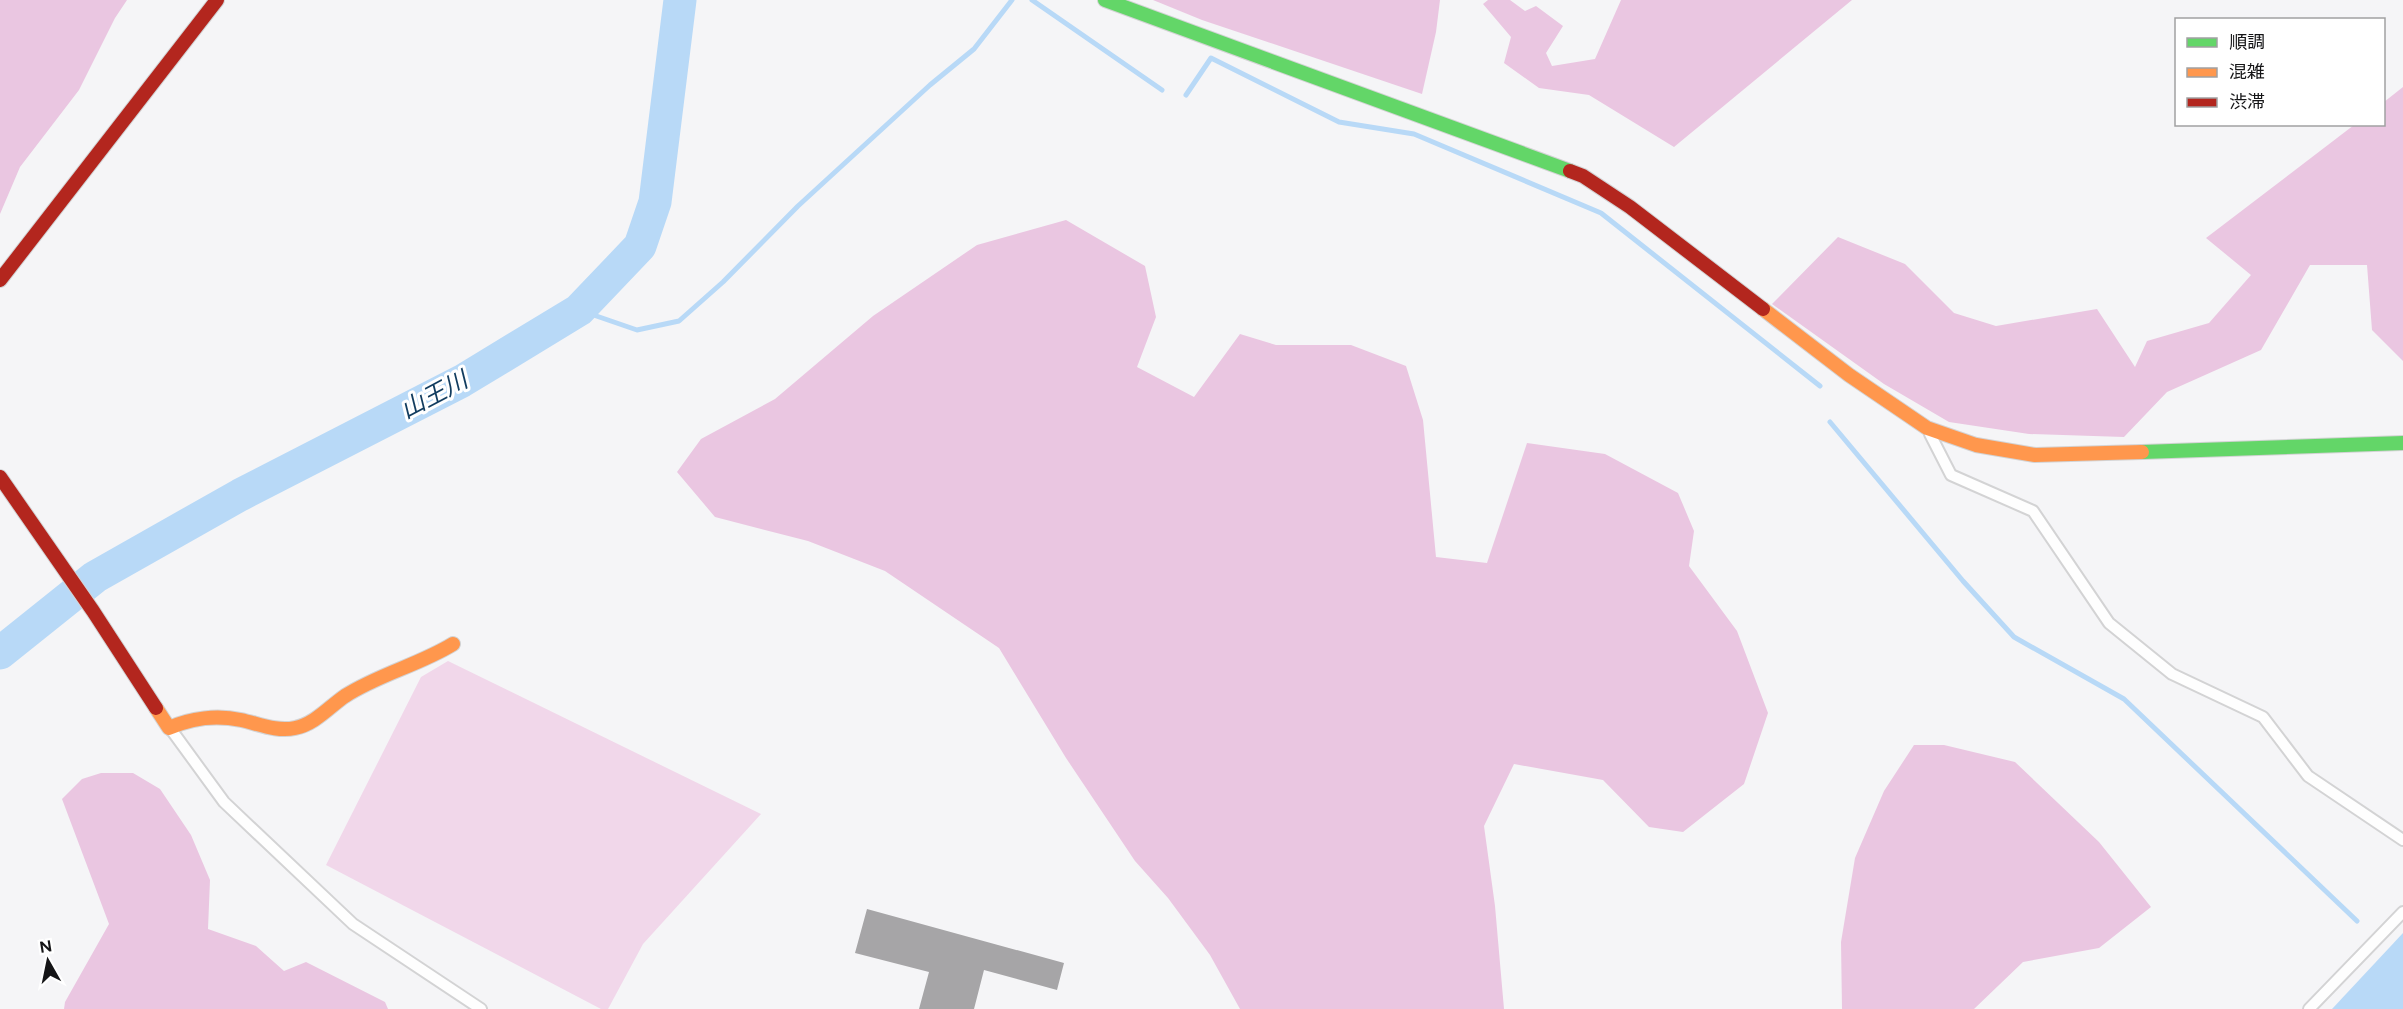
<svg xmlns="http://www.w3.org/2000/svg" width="2403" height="1009" font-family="Figtree,'Noto Sans JP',sans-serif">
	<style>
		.green { fill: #f1d7ea }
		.forest { fill: #eac6e1 }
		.water { fill: #b8d9f7 }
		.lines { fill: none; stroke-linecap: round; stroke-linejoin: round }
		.stream { stroke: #b8d9f7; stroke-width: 5 }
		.river { stroke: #b8d9f7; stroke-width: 33 }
		.building { fill: #a6a5a7 }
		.lane-casing { stroke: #d3d3d4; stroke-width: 14 }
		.fast-casing { stroke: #d3d3d4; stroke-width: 16 }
		.slow-casing { stroke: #d3d3d4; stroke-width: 16 }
		.jam-casing { stroke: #d3d3d4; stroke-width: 16 }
		.lane { stroke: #fefefe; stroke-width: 10 }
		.fast { stroke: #63d668; stroke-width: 14 }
		.slow { stroke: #ff974d; stroke-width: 14 }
		.jam { stroke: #b3261e; stroke-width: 14 }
		.labels { text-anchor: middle; stroke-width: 6; stroke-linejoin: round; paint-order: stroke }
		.water-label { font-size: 24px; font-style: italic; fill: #113c5f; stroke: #fff }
	</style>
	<rect width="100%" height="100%" fill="#f5f5f7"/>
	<!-- green -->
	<path class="green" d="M448 661 761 814 643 944 608 1009H601L326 865 421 677Z"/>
	<!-- forest -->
	<g class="forest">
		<path d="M0 0H127L115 18 79 90 20 167 0 214Z"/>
		<path d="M1153 0H1440L1436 32 1422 94 1202 20Z"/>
		<path d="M1488 0H1510L1525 11 1536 6 1563 26 1546 53 1552 66 1595 59 1621 0H1852L1674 147 1589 95 1539 88 1504 63 1511 37 1483 4Z"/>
		<path d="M2403 87V361L2372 330 2367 265H2310L2261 350 2167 392 2124 437 2029 434 1949 422 1884 384 1772 304 1838 237 1905 264 1954 313 1996 326 2097 309 2135 367 2147 341 2209 323 2251 275 2206 238 2354 125 2384 124V102Z"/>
		<path d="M1066 220 1145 266 1156 317 1137 367 1194 397 1240 334 1276 345H1351L1406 366 1423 420 1436 557 1487 563 1527 443 1605 454 1678 493 1694 531 1689 566 1737 631 1768 713 1744 784 1683 832 1649 827 1603 780 1514 764 1484 826 1495 906 1504 1009H1240L1210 955 1168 898 1135 861 1066 758 999 648 885 571 808 541 715 517 677 472 701 439 775 399 873 316 977 245Z"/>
		<path d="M1914 745H1944L2015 762 2099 842 2151 907 2099 948 2023 962 1974 1009H1842L1841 942 1855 858 1884 791Z"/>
		<path d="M101 773H133L160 789 191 835 210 880 208 929 256 946 284 971 306 962 385 1002 388 1009H64L65 1002 109 924 62 799 82 779Z"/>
	</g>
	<!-- water -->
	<path class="water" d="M2403 933V1009H2332Z"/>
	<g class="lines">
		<!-- stream -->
		<g class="stream">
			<path d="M1032 0 1162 90"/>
			<path d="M1186 95 1211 58 1339 122 1414 134 1601 213 1820 386"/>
			<path d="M579 310 637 330 679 321 723 282 798 206 930 85 974 49 1012 0"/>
			<path d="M1830 422 1963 581 2014 637 2124 699 2357 921"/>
		</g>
		<!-- river -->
		<path class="river" d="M0 653 95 577 240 495 462 381 579 310 640 246 655 202 680 0"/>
	</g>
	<!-- building -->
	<path class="building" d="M867 909 1064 963 1057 990 984 970 974 1009H919L929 972 855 953Z"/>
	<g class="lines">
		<defs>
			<g id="lane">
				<path d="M1930 434 1951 475 2033 511 2109 623 2172 674 2263 717 2308 776 2403 840"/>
				<path d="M170 728 224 802 353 924 481 1009"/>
				<path d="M2309 1009 2403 912"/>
			</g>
			<g id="fast">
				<path d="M1105 0 1570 171"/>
				<path d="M2142 452 2403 443"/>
			</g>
			<g id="slow">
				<path d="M1763 309 1849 375 1927 428 1976 445 2035 455 2142 452"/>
				<path d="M156 708 169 728C191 718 217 715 241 720 259 724 277 732 295 728 315 724 329 707 345 696 379 674 419 665 453 644"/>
			</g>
			<g id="jam">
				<path d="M1570 171 1583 176 1630 207 1763 309"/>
				<path d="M0 280 217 0"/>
				<path d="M0 477 93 611 156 708"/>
			</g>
		</defs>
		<!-- lane casing -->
		<use href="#lane" class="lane-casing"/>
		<!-- fast casing -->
		<use href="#fast" class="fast-casing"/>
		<!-- slow casing -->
		<use href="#slow" class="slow-casing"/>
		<!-- jam casing -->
		<use href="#jam" class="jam-casing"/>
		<!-- lane -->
		<use href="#lane" class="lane"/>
		<!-- fast -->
		<use href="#fast" class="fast"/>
		<!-- slow -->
		<use href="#slow" class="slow"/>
		<!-- jam -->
		<use href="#jam" class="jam"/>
	</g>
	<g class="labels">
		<!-- water labels -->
		<g class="water-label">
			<text transform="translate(434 395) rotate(-28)" y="8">山王川</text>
		</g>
	</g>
	<!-- legend -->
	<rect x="2175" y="18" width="210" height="108" fill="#ffffff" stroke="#a1a1a2" stroke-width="1.5"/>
	<rect x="2187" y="38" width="30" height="9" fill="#63d668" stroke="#a1a1a2" stroke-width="1.5"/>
	<text x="2229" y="48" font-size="18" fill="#151517">順調</text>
	<rect x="2187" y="68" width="30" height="9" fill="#ff974d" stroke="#a1a1a2" stroke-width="1.5"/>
	<text x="2229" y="78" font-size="18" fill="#151517">混雑</text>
	<rect x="2187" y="98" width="30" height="9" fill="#b3261e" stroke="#a1a1a2" stroke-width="1.5"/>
	<text x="2229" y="108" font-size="18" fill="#151517">渋滞</text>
	<!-- north arrow -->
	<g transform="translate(48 961) rotate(351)" stroke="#ffffff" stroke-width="4.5" paint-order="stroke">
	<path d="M0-4.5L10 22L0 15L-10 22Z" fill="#151517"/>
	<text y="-9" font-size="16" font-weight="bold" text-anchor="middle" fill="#151517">N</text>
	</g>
</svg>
